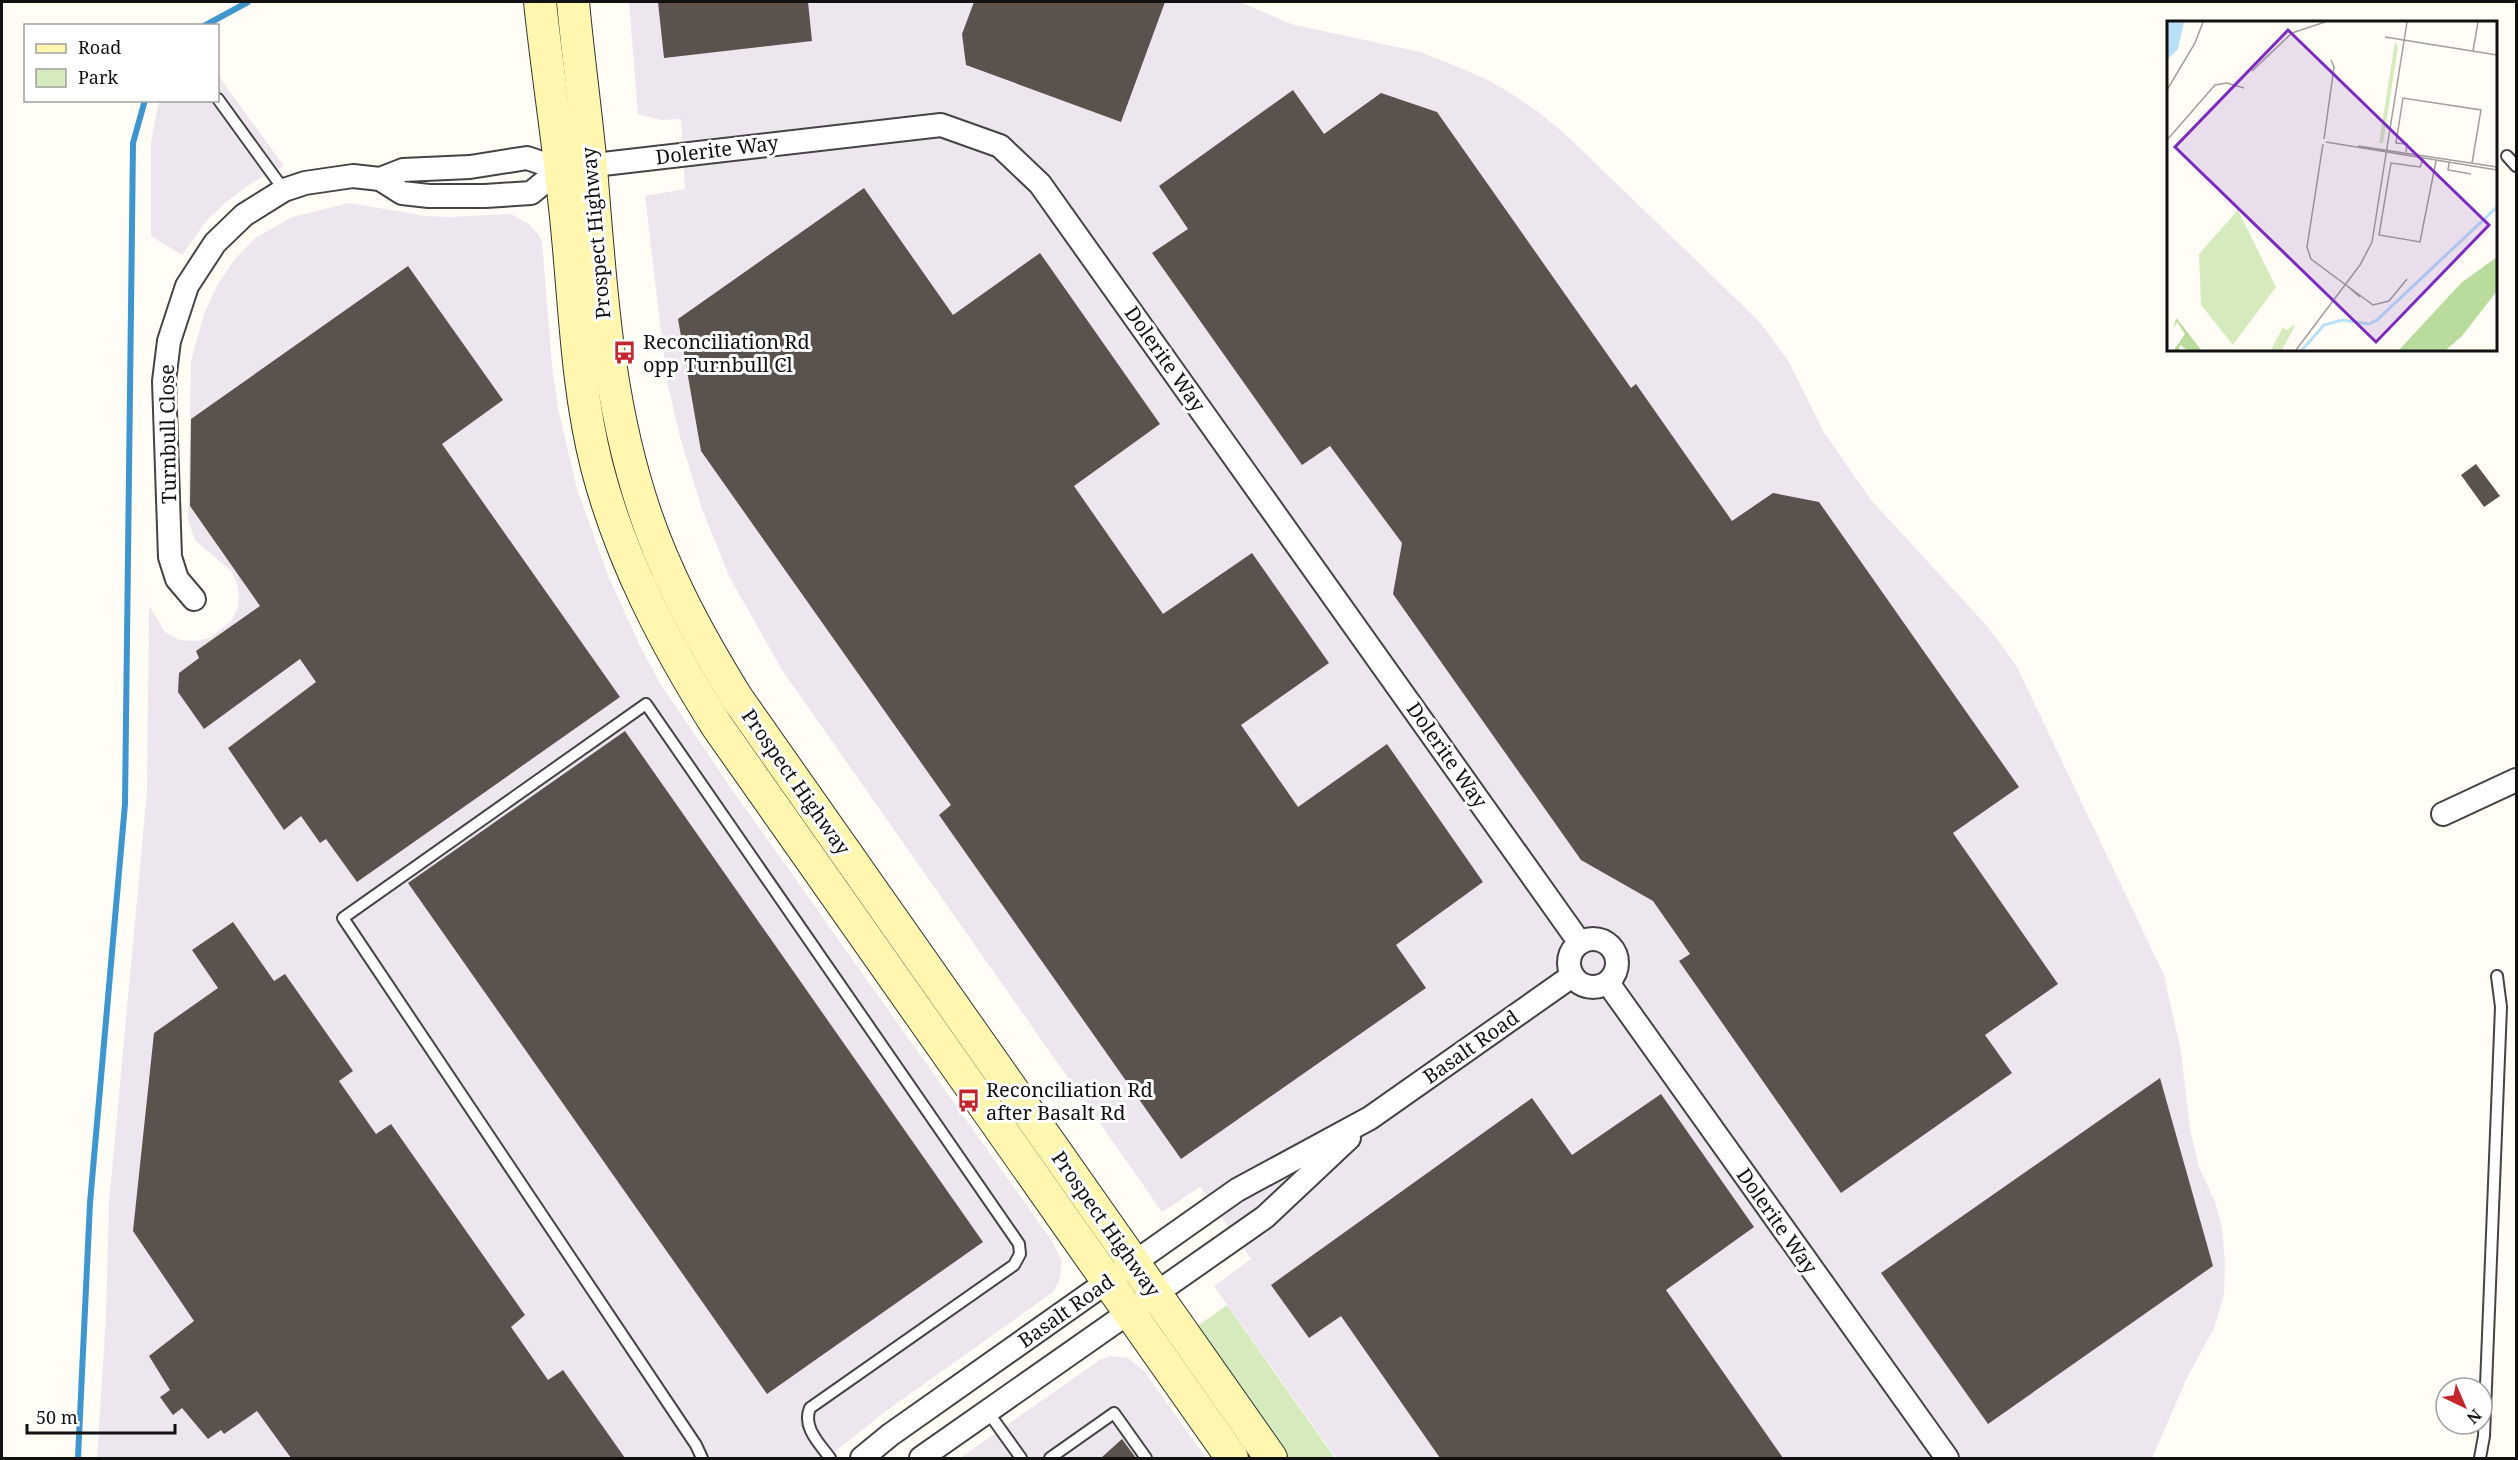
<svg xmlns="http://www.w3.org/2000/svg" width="2518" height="1460" font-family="'Noto Serif',serif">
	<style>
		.industrial { fill: #eee6ef }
		.green { fill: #d5ebbd }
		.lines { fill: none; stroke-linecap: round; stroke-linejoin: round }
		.stream { stroke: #3f96cf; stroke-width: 6 }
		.building { fill: #5a524d }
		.service-casing { stroke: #444; stroke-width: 14 }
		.minor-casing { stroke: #444; stroke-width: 26 }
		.secondary-casing { stroke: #333; stroke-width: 34 }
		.service { stroke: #fff; stroke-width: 10 }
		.minor { stroke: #fff; stroke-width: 22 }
		.secondary { stroke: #fff6b0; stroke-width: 32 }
		.labels { text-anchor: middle; stroke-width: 6; stroke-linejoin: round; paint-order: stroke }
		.street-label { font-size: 20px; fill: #111; stroke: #fff }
		.poi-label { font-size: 20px; fill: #111; stroke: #fff; text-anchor: start }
		.inset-river { fill: none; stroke: #b9e0f7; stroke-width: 3 }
		.inset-road { fill: none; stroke: #a09f9a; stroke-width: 1.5 }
		.view { fill: #7b2cbf; fill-opacity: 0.15; stroke: #7b2cbf; stroke-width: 3 }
		.inset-edge { fill: none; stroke: #111; stroke-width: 3 }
	</style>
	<rect width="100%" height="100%" fill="#fffdf5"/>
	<!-- industrial -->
	<g class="industrial">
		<path d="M629 2H1240L1291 24 1420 52 1451 64 1486 79 1509 92 1537 111 1565 134 1758 320 1788 360 1823 431 1871 500 1988 627 2016 665 2164 975 2181 1052 2190 1129 2199 1167 2215 1202 2222 1228 2225 1263 2224 1295 2214 1328 2187 1378 2152 1458H1336L1214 1286 1251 1259 1200 1187 1162 1212 782 670 730 578 702 509 680 437 667 381 645 196 685 189 681 119 661 120 638 114Z"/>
		<path d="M218 75 284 166 253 182 225 203 207 220 182 255 151 236V142L159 101 218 100Z"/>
		<path d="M349 203 426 216 449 217 511 214 529 224 537 233 542 241 552 366 558 408 567 446 577 489 607 573 640 646 660 683 731 788 1052 1241 1062 1261 1059 1281 1053 1292 886 1411 827 1458H97L106 1317 109 1203 147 791 149 606 165 632 180 640 195 641 210 638 231 621 238 607 239 596 237 583 231 571 195 540 188 520 191 361 204 314 217 285 235 259 255 238 292 217Z"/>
		<path d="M1111 1356 1128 1358 1144 1371 1206 1458H960L1101 1359Z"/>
	</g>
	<!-- green -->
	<path class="green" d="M1227 1305 1335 1458H1287L1195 1328Z"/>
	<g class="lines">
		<!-- stream -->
		<g class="stream">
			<path d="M204 26 248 2"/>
			<path d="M78 1458 90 1203 125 804 133 143 145 100"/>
		</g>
	</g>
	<!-- building -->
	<g class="building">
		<path d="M658 2H808L812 41 664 58Z"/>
		<path d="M974 2H1165L1121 122 966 65 962 34Z"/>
		<path d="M1293 90 1324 134 1381 93 1437 112 1631 388 1636 384 1732 521 1773 493 1819 502 2019 787 1953 833 2058 984 1985 1035 2012 1073 1841 1193 1679 961 1690 954 1653 901 1581 860 1393 594 1402 543 1330 446 1302 465 1152 253 1188 229 1159 186Z"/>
		<path d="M864 188 953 315 1040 253 1160 424 1074 486 1163 614 1252 553 1329 663 1241 725 1298 807 1387 744 1483 882 1396 945 1426 988 1181 1159 939 815 951 805 701 451 678 319Z"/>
		<path d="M408 266 503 400 442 444 620 697 357 882 326 839 320 843 301 816 284 830 228 748 316 682 300 659 204 729 178 692 179 673 199 658 196 651 260 606 190 506 191 419Z"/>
		<path d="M2476 464 2500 496 2484 507 2461 475Z"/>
		<path d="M625 731 983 1242 767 1394 408 883Z"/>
		<path d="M233 922 274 981 285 974 353 1071 339 1081 376 1134 391 1124 525 1315 511 1327 548 1380 563 1370 625 1458H291L257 1411 224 1434 221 1430 208 1439 182 1408 173 1415 160 1397 170 1390 149 1356 194 1321 133 1231 154 1033 218 988 192 950Z"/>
		<path d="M2160 1078 2213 1266 1988 1424 1881 1273Z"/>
		<path d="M1661 1094 1754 1227 1666 1290 1783 1458H1440L1341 1316 1309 1338 1271 1285 1532 1098 1572 1155Z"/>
		<path d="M1122 1439 1136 1458H1101Z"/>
	</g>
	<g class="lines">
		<defs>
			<g id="service">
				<path d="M218 99 284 190"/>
				<path d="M2507 156 2516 166"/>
				<path d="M988 1412 1021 1458"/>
				<path d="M702 1458 696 1445 343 918 646 704 1019 1244 1020 1254 1014 1265 810 1408C802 1427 819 1443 830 1458"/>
				<path d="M1050 1458 1114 1413 1146 1458"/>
				<path d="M2480 1458 2484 1436 2501 1007 2497 976"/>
			</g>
			<g id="minor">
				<path d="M380 179 402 193 429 196H485L531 193 560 169"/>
				<path d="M194 599 177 579 170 557 164 381 169 341 187 286 215 243 244 215 284 190 305 183 353 176 380 179 403 170 470 167 527 158 560 169 941 125 1000 146 1040 184 1580 943"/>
				<path d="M2443 814 2516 780"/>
				<circle cx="1593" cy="963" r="24"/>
				<path d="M1608 983 1947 1458"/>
				<path d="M862 1458 890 1435 1237 1190 1370 1118 1572 976"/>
				<path d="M921 1458 1265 1217 1349 1138"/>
			</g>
			<g id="secondary">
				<path d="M540 2C548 77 560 152 567 227 575 308 577 388 597 467 621 560 666 645 717 726L1232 1458"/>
				<path d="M573 2C578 57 586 113 591 168 600 278 606 388 639 494 661 567 697 633 737 698L1271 1458"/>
			</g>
		</defs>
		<!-- service casing -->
		<use href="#service" class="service-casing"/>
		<!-- minor casing -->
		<use href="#minor" class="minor-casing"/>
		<!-- secondary casing -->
		<use href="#secondary" class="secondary-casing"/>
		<!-- service -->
		<use href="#service" class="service"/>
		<!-- minor -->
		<use href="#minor" class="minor"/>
		<!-- secondary -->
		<use href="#secondary" class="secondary"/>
	</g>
	<!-- icons -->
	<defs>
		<symbol id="bus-bare" viewBox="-9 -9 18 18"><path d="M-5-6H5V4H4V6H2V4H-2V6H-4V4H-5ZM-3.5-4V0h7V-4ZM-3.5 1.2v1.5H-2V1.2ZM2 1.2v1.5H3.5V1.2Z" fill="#c4262e" stroke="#fff" stroke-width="2.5" paint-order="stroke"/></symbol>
	</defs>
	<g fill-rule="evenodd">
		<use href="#bus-bare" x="608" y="336" width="33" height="33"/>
		<use href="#bus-bare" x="952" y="1084" width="33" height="33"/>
	</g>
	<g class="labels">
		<!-- street labels -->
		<g class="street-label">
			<text transform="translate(717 150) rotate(-7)" y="7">Dolerite Way</text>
			<text transform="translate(596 233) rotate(-95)" y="7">Prospect Highway</text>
			<text transform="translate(1165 359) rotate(55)" y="7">Dolerite Way</text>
			<text transform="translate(168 434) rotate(-91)" y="7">Turnbull Close</text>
			<text transform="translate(1447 755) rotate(55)" y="7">Dolerite Way</text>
			<text transform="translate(796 782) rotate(55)" y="7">Prospect Highway</text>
			<text transform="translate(1471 1047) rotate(-35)" y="7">Basalt Road</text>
			<text transform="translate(1777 1221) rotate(55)" y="7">Dolerite Way</text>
			<text transform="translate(1106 1224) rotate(55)" y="7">Prospect Highway</text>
			<text transform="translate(1066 1311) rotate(-35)" y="7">Basalt Road</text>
		</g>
		<!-- poi labels -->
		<g class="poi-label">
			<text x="643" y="349">Reconciliation Rd<tspan x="643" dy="23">opp Turnbull Cl</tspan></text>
			<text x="986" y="1097">Reconciliation Rd<tspan x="986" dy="23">after Basalt Rd</tspan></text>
		</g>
	</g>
	<!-- overview -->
	<g transform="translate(2167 21)">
		<rect width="330" height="330" fill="#fffdf5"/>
		<path d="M228 21 231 26 216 122H212ZM71 189 109 266 66 324 34 284 32 233ZM129 303 115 329H104L116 306 119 309Z" fill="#d5ebbd"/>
		<path d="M330 236V270L295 315 279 329H232L294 262ZM9 297 18 308 34 329H20L13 324 12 329H7L18 313 10 301 7 307Z" fill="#b9dc9c"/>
		<path d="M0 1H17L11 28 0 39Z" fill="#b9e0f7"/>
		<path class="inset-river" d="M135 329 157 304 175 299 202 303 210 299 330 186"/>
		<path class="inset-road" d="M218 16 330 34M306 30 311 1M85 50 125 12 158 1M0 69 28 22 36 1M157 118 167 46 164 39M0 119 48 64 60 62 77 67M159 121 330 149M156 123 140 226 144 238 206 284 222 280 240 258M191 125 330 146M239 131 240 123 229 122 236 77 314 89 305 142M256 138 253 146 224 142 212 214 253 221 269 140M282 142 281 149 304 153M179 264 193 276M129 329 193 244 205 221 240 1"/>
		<path class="view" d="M121 9 322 204 209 321 8 126Z"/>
		<rect width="330" height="330" class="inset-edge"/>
	</g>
	<!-- border -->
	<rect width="2518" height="1460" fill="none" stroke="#111111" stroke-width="6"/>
	<!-- legend -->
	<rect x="24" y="24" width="195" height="78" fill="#ffffff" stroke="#a0a0a0" stroke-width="1.5"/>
	<rect x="36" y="44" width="30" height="9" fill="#fff6b0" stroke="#a0a0a0" stroke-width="1.5"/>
	<text x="78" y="54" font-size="18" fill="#111111">Road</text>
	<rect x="36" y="69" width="30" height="18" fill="#d5ebbd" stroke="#a0a0a0" stroke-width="1.5"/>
	<text x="78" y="84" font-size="18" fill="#111111">Park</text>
	<!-- north arrow -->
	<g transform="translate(2464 1406) rotate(136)"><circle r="28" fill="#ffffff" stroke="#a0a0a0" stroke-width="1.5"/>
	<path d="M0-4.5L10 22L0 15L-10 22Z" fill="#c4262e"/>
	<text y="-9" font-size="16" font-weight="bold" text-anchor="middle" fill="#111111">N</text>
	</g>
	<!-- scale -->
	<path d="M27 1424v9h148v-9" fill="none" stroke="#111111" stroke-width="3"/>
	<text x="36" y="1424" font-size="18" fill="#111111" stroke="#ffffff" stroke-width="4.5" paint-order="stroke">50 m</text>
</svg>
